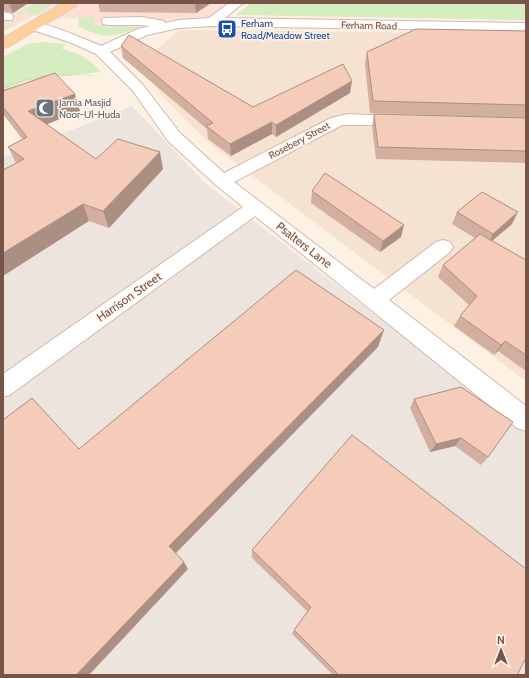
<svg xmlns="http://www.w3.org/2000/svg" width="529" height="678" font-family="Cabin,sans-serif">
	<style>
		.residential { fill: #f6e2d1 }
		.commercial { fill: #fedfd6 }
		.industrial { fill: #ede4de }
		.green { fill: #d6ecc1 }
		.lines { fill: none; stroke-linecap: round; stroke-linejoin: round }
		.minor-casing { stroke: #d1b9ac; stroke-width: 2 }
		.major-casing { stroke: #d9cfcc; stroke-width: 2 }
		.path { stroke: #d9af9c; stroke-width: 1.5; stroke-dasharray: 0.5 2; stroke-linecap: butt }
		.minor { fill: #fff; fill-rule: evenodd }
		.major { fill: #ffd099; fill-rule: evenodd }
		.wall { fill: #d2af9f }
		.shaded-wall { fill: #ab8f82 }
		.building { fill: #f4ccb9; stroke: #ab8f82 }
		.labels { text-anchor: middle; stroke-width: 3; stroke-linejoin: round; paint-order: stroke }
		.far-transit-label { font-size: 10px; fill: #164399; stroke: #fff5eb; text-anchor: start }
		.far-street-label { font-size: 10px; fill: #775448; stroke: #fff5eb }
		.far-worship-label { font-size: 10px; fill: #5b616d; stroke: #fff5eb; text-anchor: start }
		.street-label { font-size: 12px; fill: #775448; stroke: #fff5eb }
	</style>
	<rect width="100%" height="100%" fill="#fdf1e3"/>
	<!-- residential -->
	<g class="residential">
		<path d="M3 3H82L56 19 34 15 3 32Z"/>
		<path d="M180 30 526 34V381L209 143 162 96 140 63Z"/>
	</g>
	<!-- commercial -->
	<path class="commercial" d="M82 3H250L202 19 163 20 141 27 92 26 95 17 56 19Z"/>
	<!-- industrial -->
	<path class="industrial" d="M132 106 205 183 526 432V675H3V157Z"/>
	<!-- green -->
	<g class="green">
		<path d="M37 3H54L34 15 23 11Z"/>
		<path d="M251 3H526V20L236 15Z"/>
		<path d="M78 17H95L93 26 141 27C114 36 104 41 79 26Z"/>
		<path d="M41 42 66 44 62 49C81 54 88 58 101 72L25 81 3 92V57L28 44Z"/>
	</g>
	<g class="lines">
		<defs>
			<g id="minor">
				<path d="M229 3H243L225 18 526 23V31L212 26 179 28 147 35 110 52 143 85 180 133 224 173 331 118 348 114 410 117 412 120 410 123 404 125H342L234 182 374 289 436 242 443 240 450 242 453 247 450 252 389 300 526 406V431L517 428 255 216 11 394 3 397V374L243 207 216 185 168 141 133 91 96 54 72 43 30 29 28 26 30 23C43 20 87 40 101 46L138 29 150 26 142 25H108L103 24 102 21 103 18 142 17 164 21 165 23 179 20 209 18Z"/>
				<path d="M3 12 12 14 13 17 12 20H3Z"/>
			</g>
			<path id="major" d="M63 3H78L76 6 8 47 3 48V38Z"/>
		</defs>
		<!-- minor casing -->
		<use href="#minor" class="minor-casing"/>
		<!-- major casing -->
		<use href="#major" class="major-casing"/>
		<!-- path -->
		<path class="path" d="M3 88C35 74 59 73 94 76"/>
		<!-- minor -->
		<use href="#minor" class="minor"/>
		<!-- major -->
		<use href="#major" class="major"/>
	</g>
	<!-- wall -->
	<g class="wall">
		<path d="M3 3H28L13 13 3 11Z"/>
		<path d="M98 3H211L196 13 100 12Z"/>
		<path d="M526 31V118L370 113 365 64 367 52Z"/>
		<path d="M121 46 253 107 350 93 276 137 272 134 231 156 208 139 207 129 123 58Z"/>
		<path d="M3 91 80 111 46 124 96 159 163 169 109 228 89 221 16 163 8 147 23 140 3 114Z"/>
		<path d="M374 114 526 118V163L376 159 372 126Z"/>
		<path d="M312 191 401 237 380 252 311 203Z"/>
		<path d="M457 212 512 224 492 241 526 260V371L498 351 494 355 454 326 460 316 469 305 438 277 443 265 475 238 452 224Z"/>
		<path d="M414 399 488 457 481 465 455 446 430 452 410 408Z"/>
		<path d="M252 550 517 675H333L292 634 294 630 308 612 252 558Z"/>
	</g>
	<!-- shaded-wall -->
	<g class="shaded-wall">
		<path d="M9 3H28L13 13Z"/>
		<path d="M195 3H211L196 13Z"/>
		<path d="M352 81 350 93 276 137V125Z"/>
		<path d="M75 94 80 111 35 129 28 111Z"/>
		<path d="M272 122V134L231 156 230 144Z"/>
		<path d="M160 152 163 169 109 228 103 211Z"/>
		<path d="M83 204 89 221 3 276V253Z"/>
		<path d="M518 212 512 224 487 245 493 234Z"/>
		<path d="M404 225 401 237 380 252 383 241Z"/>
		<path d="M384 330 378 347 175 554 169 546Z"/>
		<path d="M505 341 498 351 494 355 501 345Z"/>
		<path d="M461 438 455 446 430 452 436 444Z"/>
		<path d="M184 562 188 569 89 675H76Z"/>
	</g>
	<!-- building -->
	<g class="building">
		<path d="M416 29 526 31V105L373 101 367 52Z"/>
		<path d="M129 35 253 107 343 64 352 81 276 125 272 122 230 144 206 126 213 123 121 46Z"/>
		<path d="M55 73 75 94 28 111 96 159 118 139 160 152 103 211 83 204 3 253V170L24 159 8 147 27 137 3 107V91Z"/>
		<path d="M374 114 526 118V151L378 147Z"/>
		<path d="M325 173 404 225 383 241 312 191Z"/>
		<path d="M482 192 518 212 493 234 457 212Z"/>
		<path d="M480 234 526 260V355L505 341 501 345 460 316 477 296 443 265Z"/>
		<path d="M296 270 384 330 169 546 184 562 76 675H3V420L32 398 79 449Z"/>
		<path d="M461 387 513 422 488 457 461 438 436 444 414 399Z"/>
		<path d="M352 435 526 569V658L517 675H339L294 630 311 607 252 550Z"/>
	</g>
	<!-- icons -->
	<defs>
		<symbol id="bus-square" viewBox="-11 -11 22 22"><rect x="-9" y="-9" width="18" height="18" rx="4" fill="#1a4fb4" stroke="#fff5eb"/><path d="M-5-6H5V4H4V6H2V4H-2V6H-4V4H-5ZM-3.5-4V0h7V-4ZM-3.5 1.2v1.5H-2V1.2ZM2 1.2v1.5H3.5V1.2Z" fill="#fff"/></symbol>
		<symbol id="mosque-square" viewBox="-11 -11 22 22"><rect x="-9" y="-9" width="18" height="18" rx="4" fill="#6b7280" stroke="#fff5eb"/><path d="M3.5-4.9A6 6 0 1 0 3.5 4.9A5 5 0 1 1 3.5-4.9Z" fill="#fff"/></symbol>
	</defs>
	<g fill-rule="evenodd">
		<use href="#bus-square" x="216" y="18" width="22" height="22"/>
		<use href="#mosque-square" x="34" y="97" width="22" height="22"/>
	</g>
	<g class="labels">
		<!-- far-transit labels -->
		<g class="far-transit-label">
			<text x="241" y="27">Ferham<tspan x="241" dy="12">Road/Meadow Street</tspan></text>
		</g>
		<!-- far-street labels -->
		<g class="far-street-label">
			<text transform="translate(369 25) rotate(1)" y="4">Ferham Road</text>
			<text transform="translate(299 140) rotate(-28)" y="4">Rosebery Street</text>
		</g>
		<!-- far-worship labels -->
		<g class="far-worship-label">
			<text x="59" y="106">Jamia Masjid<tspan x="59" dy="12">Noor-Ul-Huda</tspan></text>
		</g>
		<!-- street labels -->
		<g class="street-label">
			<text transform="translate(304 245) rotate(38)" y="4">Psalters Lane</text>
			<text transform="translate(129 297) rotate(-35)" y="4">Harrison Street</text>
		</g>
	</g>
	<!-- border -->
	<rect width="529" height="678" fill="none" stroke="#775448" stroke-width="8"/>
	<!-- north arrow -->
	<g transform="translate(501 650)" stroke="#fff5eb" stroke-width="3" paint-order="stroke">
	<path d="M0-3L7 15L0 10L-7 15Z" fill="#775448"/>
	<text y="-6" font-size="11" font-weight="bold" text-anchor="middle" fill="#775448">N</text>
	</g>
</svg>
